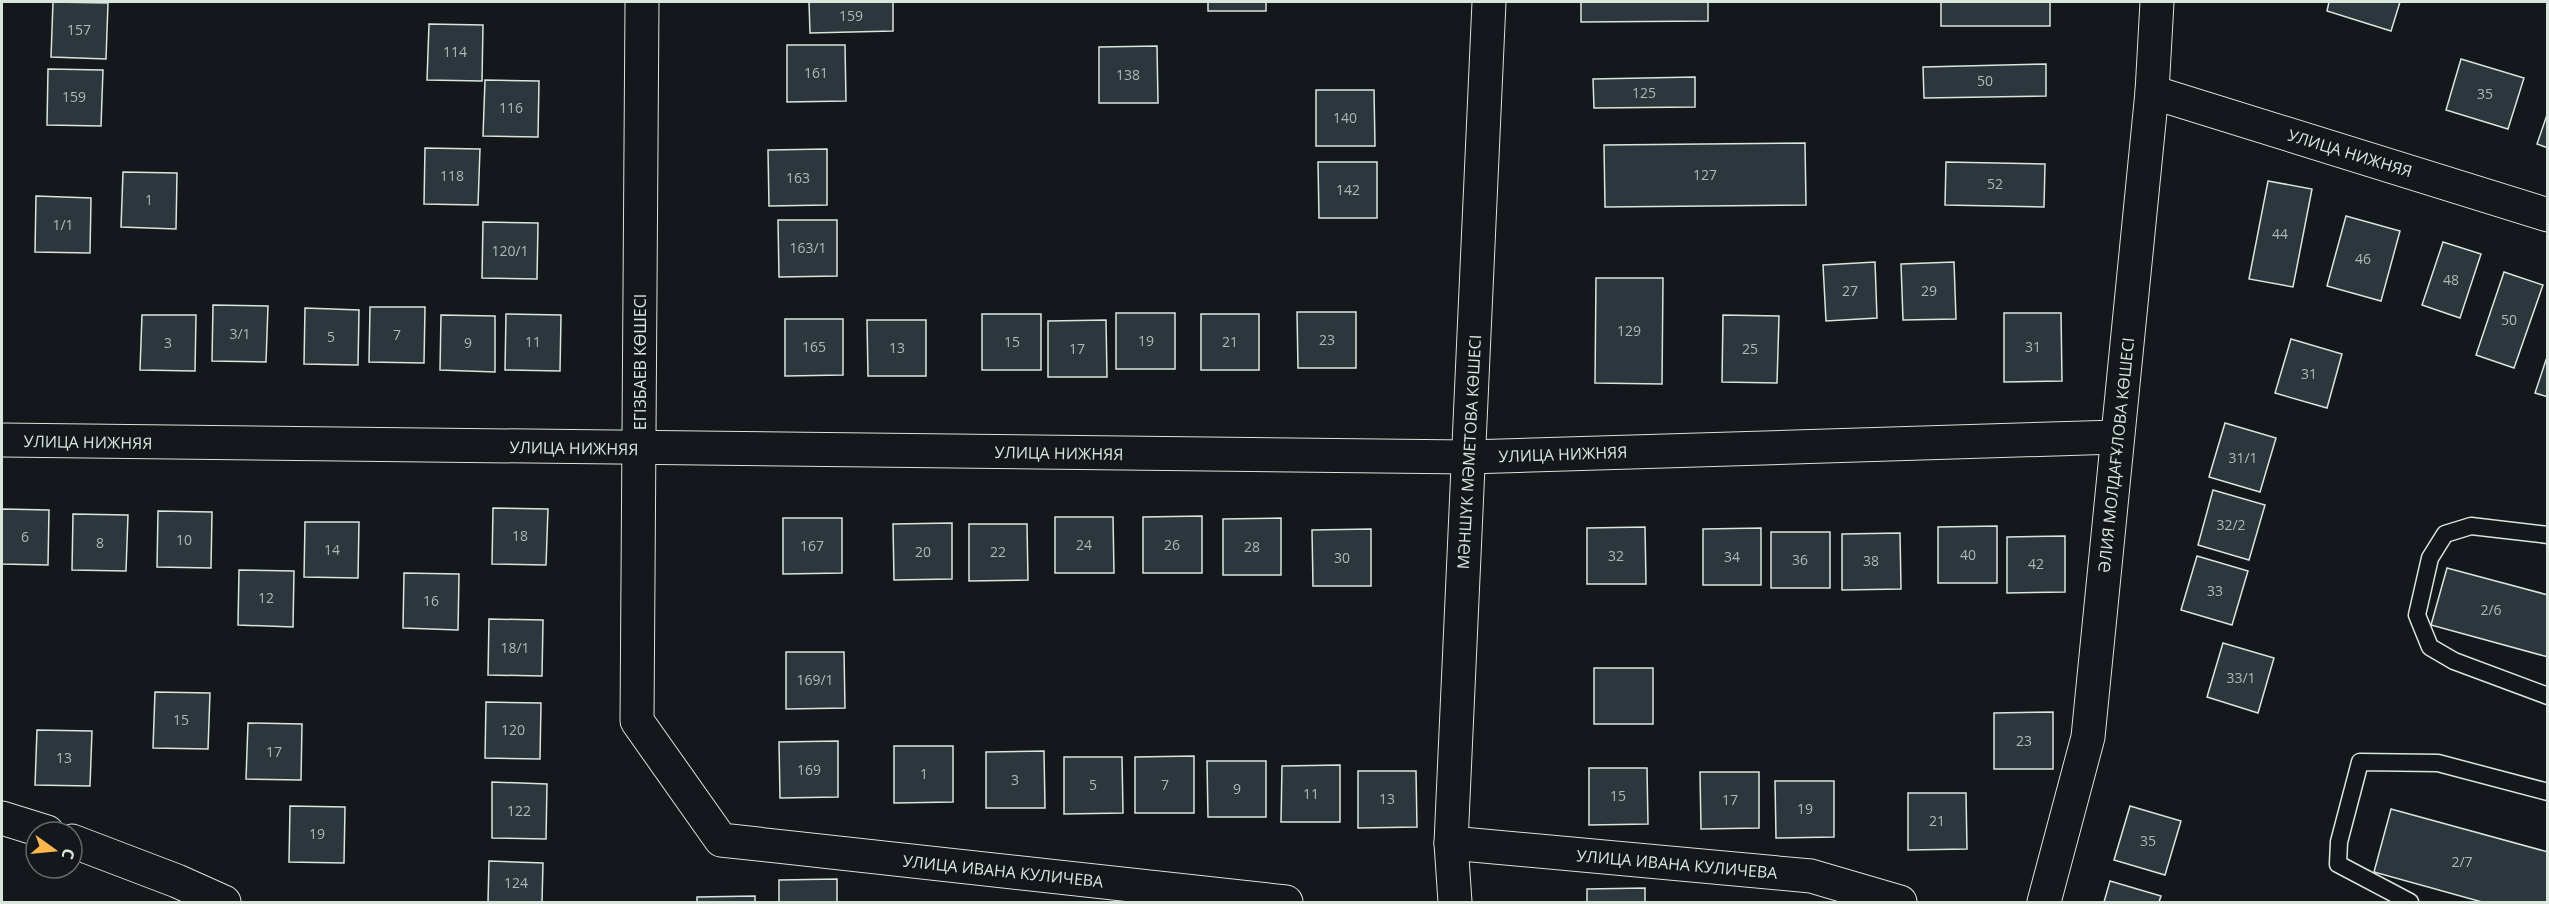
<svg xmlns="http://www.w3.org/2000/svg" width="2549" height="904" font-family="'Open Sans',sans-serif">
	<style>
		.building { fill: #2c363c; stroke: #d8e6dc; stroke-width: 1.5 }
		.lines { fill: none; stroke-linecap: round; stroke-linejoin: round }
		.lane-casing { stroke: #d8e6dc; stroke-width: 19 }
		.street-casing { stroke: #d8e6dc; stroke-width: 35 }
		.secondary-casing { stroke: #d8e6dc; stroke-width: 35 }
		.lane { stroke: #14181c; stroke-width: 16 }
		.street { stroke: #14181c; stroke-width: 33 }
		.secondary { stroke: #14181c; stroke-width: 33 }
		.labels { text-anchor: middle; stroke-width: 4.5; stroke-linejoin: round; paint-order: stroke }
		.number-label { font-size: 14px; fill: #adbab4 }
		.street-label { font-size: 16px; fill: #d8e6dc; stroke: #14181c }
	</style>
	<rect width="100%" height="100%" fill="#14181c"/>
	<!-- building -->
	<g class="building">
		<path d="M53 2 108 3 106 59 51 57Z"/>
		<path d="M809 2H893V31L810 33Z"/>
		<rect x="1208" y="2" width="58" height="9"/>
		<path d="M1581 2H1708V21L1581 22Z"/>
		<rect x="1941" y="2" width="109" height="24"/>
		<path d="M2329 2H2400L2391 31 2327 11Z"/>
		<path d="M429 24 483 25 482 81 427 80Z"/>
		<path d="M787 45H845L846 101 787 102Z"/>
		<path d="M1157 46 1158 103H1099V47Z"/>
		<path d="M2461 59 2524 78 2508 129 2446 110Z"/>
		<path d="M2046 64V96L1924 98 1923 67Z"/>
		<path d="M48 69 103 70 101 126 47 125Z"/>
		<path d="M1695 77V107L1594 108 1593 79Z"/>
		<path d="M485 80 539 81 538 137 483 136Z"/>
		<path d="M1316 90H1374L1375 146H1316Z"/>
		<path d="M2548 112V148L2537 144Z"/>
		<path d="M1805 143 1806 205 1605 207 1604 145Z"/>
		<path d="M425 148 480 149 478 205 424 204Z"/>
		<path d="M827 149V205L769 206 768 150Z"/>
		<path d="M1318 162H1377V218H1319Z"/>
		<path d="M1946 162 2045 164 2044 207 1945 205Z"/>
		<path d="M123 172 177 173 176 229 121 227Z"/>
		<path d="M2268 181 2312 189 2293 287 2249 279Z"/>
		<path d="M36 196 91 198 90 253 35 252Z"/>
		<path d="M2346 216 2400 231 2381 301 2327 286Z"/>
		<path d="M778 220H837V276L779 277Z"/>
		<path d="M483 222 538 223 537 279 482 278Z"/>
		<path d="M2443 242 2481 254 2460 318 2422 305Z"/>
		<path d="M1875 262 1877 318 1826 321 1823 265Z"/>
		<path d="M1954 262 1956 319 1903 320 1901 264Z"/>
		<path d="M2504 272 2543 285 2514 368 2476 355Z"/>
		<path d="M1596 278H1663L1662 384 1595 383Z"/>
		<path d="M213 305 268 306 266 362 212 361Z"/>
		<path d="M370 307H425L424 363 369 362Z"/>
		<path d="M305 308 359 310 358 365 304 364Z"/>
		<path d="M1297 312H1356V368H1298Z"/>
		<rect x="1116" y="313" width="59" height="56"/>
		<path d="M2004 313H2061L2062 381 2004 382Z"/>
		<path d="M506 314 561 315 560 371 505 370Z"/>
		<rect x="982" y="314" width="59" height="56"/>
		<rect x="1201" y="314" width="58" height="56"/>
		<path d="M142 315H196L195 371 140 370Z"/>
		<path d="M441 315 495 316V372L440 370Z"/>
		<path d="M1723 315 1779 316 1777 383 1722 382Z"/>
		<path d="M785 319H843V375L785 376Z"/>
		<path d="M867 320H926V376H868Z"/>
		<path d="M1106 320 1107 377H1048V321Z"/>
		<path d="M2291 339 2342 354 2327 408 2275 393Z"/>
		<path d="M2548 354V397L2535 393Z"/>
		<path d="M2225 423 2276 438 2260 492 2209 477Z"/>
		<path d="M2213 490 2265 505 2249 560 2198 545Z"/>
		<path d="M493 508 548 509 546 565 492 564Z"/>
		<path d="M2 509 49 510 48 565 2 564Z"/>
		<path d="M158 511 212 512 211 568 157 567Z"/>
		<path d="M73 514 128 515 126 571 72 570Z"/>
		<path d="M1202 516V573H1143V517Z"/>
		<path d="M1055 517H1113L1114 573H1055Z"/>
		<path d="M783 518H842V573L783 574Z"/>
		<path d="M1281 518V575H1223V519Z"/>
		<path d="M305 522H359L358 578 304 577Z"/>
		<path d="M952 523V579L894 580 893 524Z"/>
		<path d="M969 524H1027L1028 580 969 581Z"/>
		<path d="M1997 526V583H1938V527Z"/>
		<path d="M1645 527 1646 584H1587V528Z"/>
		<path d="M1761 528V585H1703V529Z"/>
		<path d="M1371 529V586H1313L1312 530Z"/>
		<rect x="1771" y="532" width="59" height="56"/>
		<path d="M1900 533 1901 589 1842 590V534Z"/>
		<path d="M2065 536V592L2007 593V537Z"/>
		<path d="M2197 556 2248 571 2232 625 2181 610Z"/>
		<path d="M2447 568 2548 595V657L2431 625Z"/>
		<path d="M239 570 294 571 293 627 238 625Z"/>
		<path d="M404 573 459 574 458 630 403 628Z"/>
		<path d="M489 619 543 620 542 676 488 675Z"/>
		<path d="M2223 643 2274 658 2258 713 2207 697Z"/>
		<path d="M786 652H844L845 708 786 709Z"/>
		<rect x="1594" y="668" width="59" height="56"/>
		<path d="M155 692 210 693 208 749 153 748Z"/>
		<path d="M486 702 541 703 540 759 485 758Z"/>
		<path d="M2053 712V769H1994V713Z"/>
		<path d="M248 723 302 724 301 780 246 779Z"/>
		<path d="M37 730 92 731 90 786 35 785Z"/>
		<path d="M838 741V797L780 798 779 742Z"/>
		<path d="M894 746H953V802L894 803Z"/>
		<path d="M1044 751 1045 808H986V752Z"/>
		<path d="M1194 756V813H1135V757Z"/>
		<path d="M1064 757H1122L1123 813 1064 814Z"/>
		<path d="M1207 761H1266V817H1208Z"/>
		<path d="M1340 765V822H1281L1282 766Z"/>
		<path d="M1589 768H1647L1648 824 1589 825Z"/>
		<path d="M1358 771H1416L1417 827 1358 828Z"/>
		<path d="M1700 772H1759V828L1701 829Z"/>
		<path d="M1775 781H1834V837L1776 838Z"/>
		<path d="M492 782 547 784 546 839 492 838Z"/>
		<path d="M1908 793H1966L1967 849 1908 850Z"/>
		<path d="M290 806 345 807 344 863 289 862Z"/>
		<path d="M2130 806 2181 821 2165 875 2114 860Z"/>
		<path d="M2391 809 2548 852V902H2482L2374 872Z"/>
		<path d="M489 861 543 863 542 902H488Z"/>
		<path d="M837 879V902H779V880Z"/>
		<path d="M2110 881 2161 896 2159 902H2104Z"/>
		<path d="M1645 888V902H1587V889Z"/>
		<path d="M755 896V902H697V897Z"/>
	</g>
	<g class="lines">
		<defs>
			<g id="lane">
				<path d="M2548 535 2471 526 2445 534 2430 558 2417 615 2430 647 2454 661 2548 696"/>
				<path d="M2410 902 2338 864 2339 842 2360 762 2438 763 2548 792"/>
			</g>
			<g id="street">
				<path d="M642 2 637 721 721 840 1286 902"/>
				<path d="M2152 92 2548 215"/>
				<path d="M2 440 1468 457 2117 437"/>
				<path d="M2 818 47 832"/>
				<path d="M72 841 177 881 224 902"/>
				<path d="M1451 843 1811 876 1900 902"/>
				<path d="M2044 902 2088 737 2152 92 2157 2"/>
			</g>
			<path id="secondary" d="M1455 902 1451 843 1489 2"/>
		</defs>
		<!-- lane casing -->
		<use href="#lane" class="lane-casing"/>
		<!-- street casing -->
		<use href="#street" class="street-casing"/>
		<!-- secondary casing -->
		<use href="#secondary" class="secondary-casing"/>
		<!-- lane -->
		<use href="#lane" class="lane"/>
		<!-- street -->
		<use href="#street" class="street"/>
		<!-- secondary -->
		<use href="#secondary" class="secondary"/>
	</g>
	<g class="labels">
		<!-- number labels -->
		<g class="number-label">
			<text x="851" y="21">159</text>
			<text x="79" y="35">157</text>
			<text x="455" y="57">114</text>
			<text x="816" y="78">161</text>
			<text x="1128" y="80">138</text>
			<text x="1985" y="86">50</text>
			<text x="1644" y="98">125</text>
			<text x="2485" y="99">35</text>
			<text x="74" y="102">159</text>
			<text x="511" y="113">116</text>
			<text x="1345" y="123">140</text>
			<text x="1705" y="180">127</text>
			<text x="452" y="181">118</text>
			<text x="798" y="183">163</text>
			<text x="1995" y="189">52</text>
			<text x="1348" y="195">142</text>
			<text x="149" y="205">1</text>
			<text x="63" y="230">1/1</text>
			<text x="2280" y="239">44</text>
			<text x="808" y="253">163/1</text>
			<text x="510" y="256">120/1</text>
			<text x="2363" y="264">46</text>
			<text x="2451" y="285">48</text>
			<text x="1850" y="296">27</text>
			<text x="1929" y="296">29</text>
			<text x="2509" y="325">50</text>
			<text x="1629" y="336">129</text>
			<text x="240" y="339">3/1</text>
			<text x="397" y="340">7</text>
			<text x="331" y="342">5</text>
			<text x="1327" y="345">23</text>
			<text x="1146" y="346">19</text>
			<text x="533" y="347">11</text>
			<text x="1012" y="347">15</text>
			<text x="1230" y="347">21</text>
			<text x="168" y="348">3</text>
			<text x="468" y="348">9</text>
			<text x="814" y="352">165</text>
			<text x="2033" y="352">31</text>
			<text x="897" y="353">13</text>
			<text x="1077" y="354">17</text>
			<text x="1750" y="354">25</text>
			<text x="2309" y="379">31</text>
			<text x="2243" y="463">31/1</text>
			<text x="2231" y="530">32/2</text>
			<text x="520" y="541">18</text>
			<text x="25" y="542">6</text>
			<text x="184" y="545">10</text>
			<text x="100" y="548">8</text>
			<text x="1084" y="550">24</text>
			<text x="1172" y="550">26</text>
			<text x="812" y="551">167</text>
			<text x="1252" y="552">28</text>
			<text x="332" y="555">14</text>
			<text x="923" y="557">20</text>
			<text x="998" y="557">22</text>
			<text x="1968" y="560">40</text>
			<text x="1616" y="561">32</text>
			<text x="1732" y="562">34</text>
			<text x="1342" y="563">30</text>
			<text x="1800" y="565">36</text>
			<text x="1871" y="566">38</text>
			<text x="2036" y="569">42</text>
			<text x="2215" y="596">33</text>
			<text x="266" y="603">12</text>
			<text x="431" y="606">16</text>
			<text x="2491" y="615">2/6</text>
			<text x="515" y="653">18/1</text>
			<text x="2241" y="683">33/1</text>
			<text x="815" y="685">169/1</text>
			<text x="181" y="725">15</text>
			<text x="513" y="735">120</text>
			<text x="2024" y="746">23</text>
			<text x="274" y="757">17</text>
			<text x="64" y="763">13</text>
			<text x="809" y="775">169</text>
			<text x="924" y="779">1</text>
			<text x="1015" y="785">3</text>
			<text x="1093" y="790">5</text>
			<text x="1165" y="790">7</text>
			<text x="1237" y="794">9</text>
			<text x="1311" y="799">11</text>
			<text x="1618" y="801">15</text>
			<text x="1387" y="804">13</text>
			<text x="1730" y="805">17</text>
			<text x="1805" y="814">19</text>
			<text x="519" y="816">122</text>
			<text x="1937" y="826">21</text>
			<text x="317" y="839">19</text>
			<text x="2148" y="846">35</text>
			<text x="2462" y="867">2/7</text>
			<text x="516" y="888">124</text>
		</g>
		<!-- street labels -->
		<g class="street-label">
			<text transform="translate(2350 153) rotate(17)" y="6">УЛИЦА НИЖНЯЯ</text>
			<text transform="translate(640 362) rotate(-90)" y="6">ЕГІЗБАЕВ КӨШЕСІ</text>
			<text transform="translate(88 442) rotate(1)" y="6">УЛИЦА НИЖНЯЯ</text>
			<text transform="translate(574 448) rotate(1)" y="6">УЛИЦА НИЖНЯЯ</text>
			<text transform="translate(1469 452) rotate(-87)" y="6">МӘНШҮК МӘМЕТОВА КӨШЕСІ</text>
			<text transform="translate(1059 453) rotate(1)" y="6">УЛИЦА НИЖНЯЯ</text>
			<text transform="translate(1563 454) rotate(-2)" y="6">УЛИЦА НИЖНЯЯ</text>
			<text transform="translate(2116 455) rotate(-84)" y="6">ӘЛИЯ МОЛДАҒҰЛОВА КӨШЕСІ</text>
			<text transform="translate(1677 864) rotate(5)" y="6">УЛИЦА ИВАНА КУЛИЧЕВА</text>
			<text transform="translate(1003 871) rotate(6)" y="6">УЛИЦА ИВАНА КУЛИЧЕВА</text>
		</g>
	</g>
	<!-- border -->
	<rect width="2549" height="904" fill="none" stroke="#d8e6dc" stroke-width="6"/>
	<!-- north arrow -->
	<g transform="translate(54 850) rotate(105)"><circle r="28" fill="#14181c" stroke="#626a69" stroke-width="1.5"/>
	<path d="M0-4.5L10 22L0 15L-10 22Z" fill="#ffb74d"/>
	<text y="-9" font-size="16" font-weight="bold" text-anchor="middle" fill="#d8e6dc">С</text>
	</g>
</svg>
